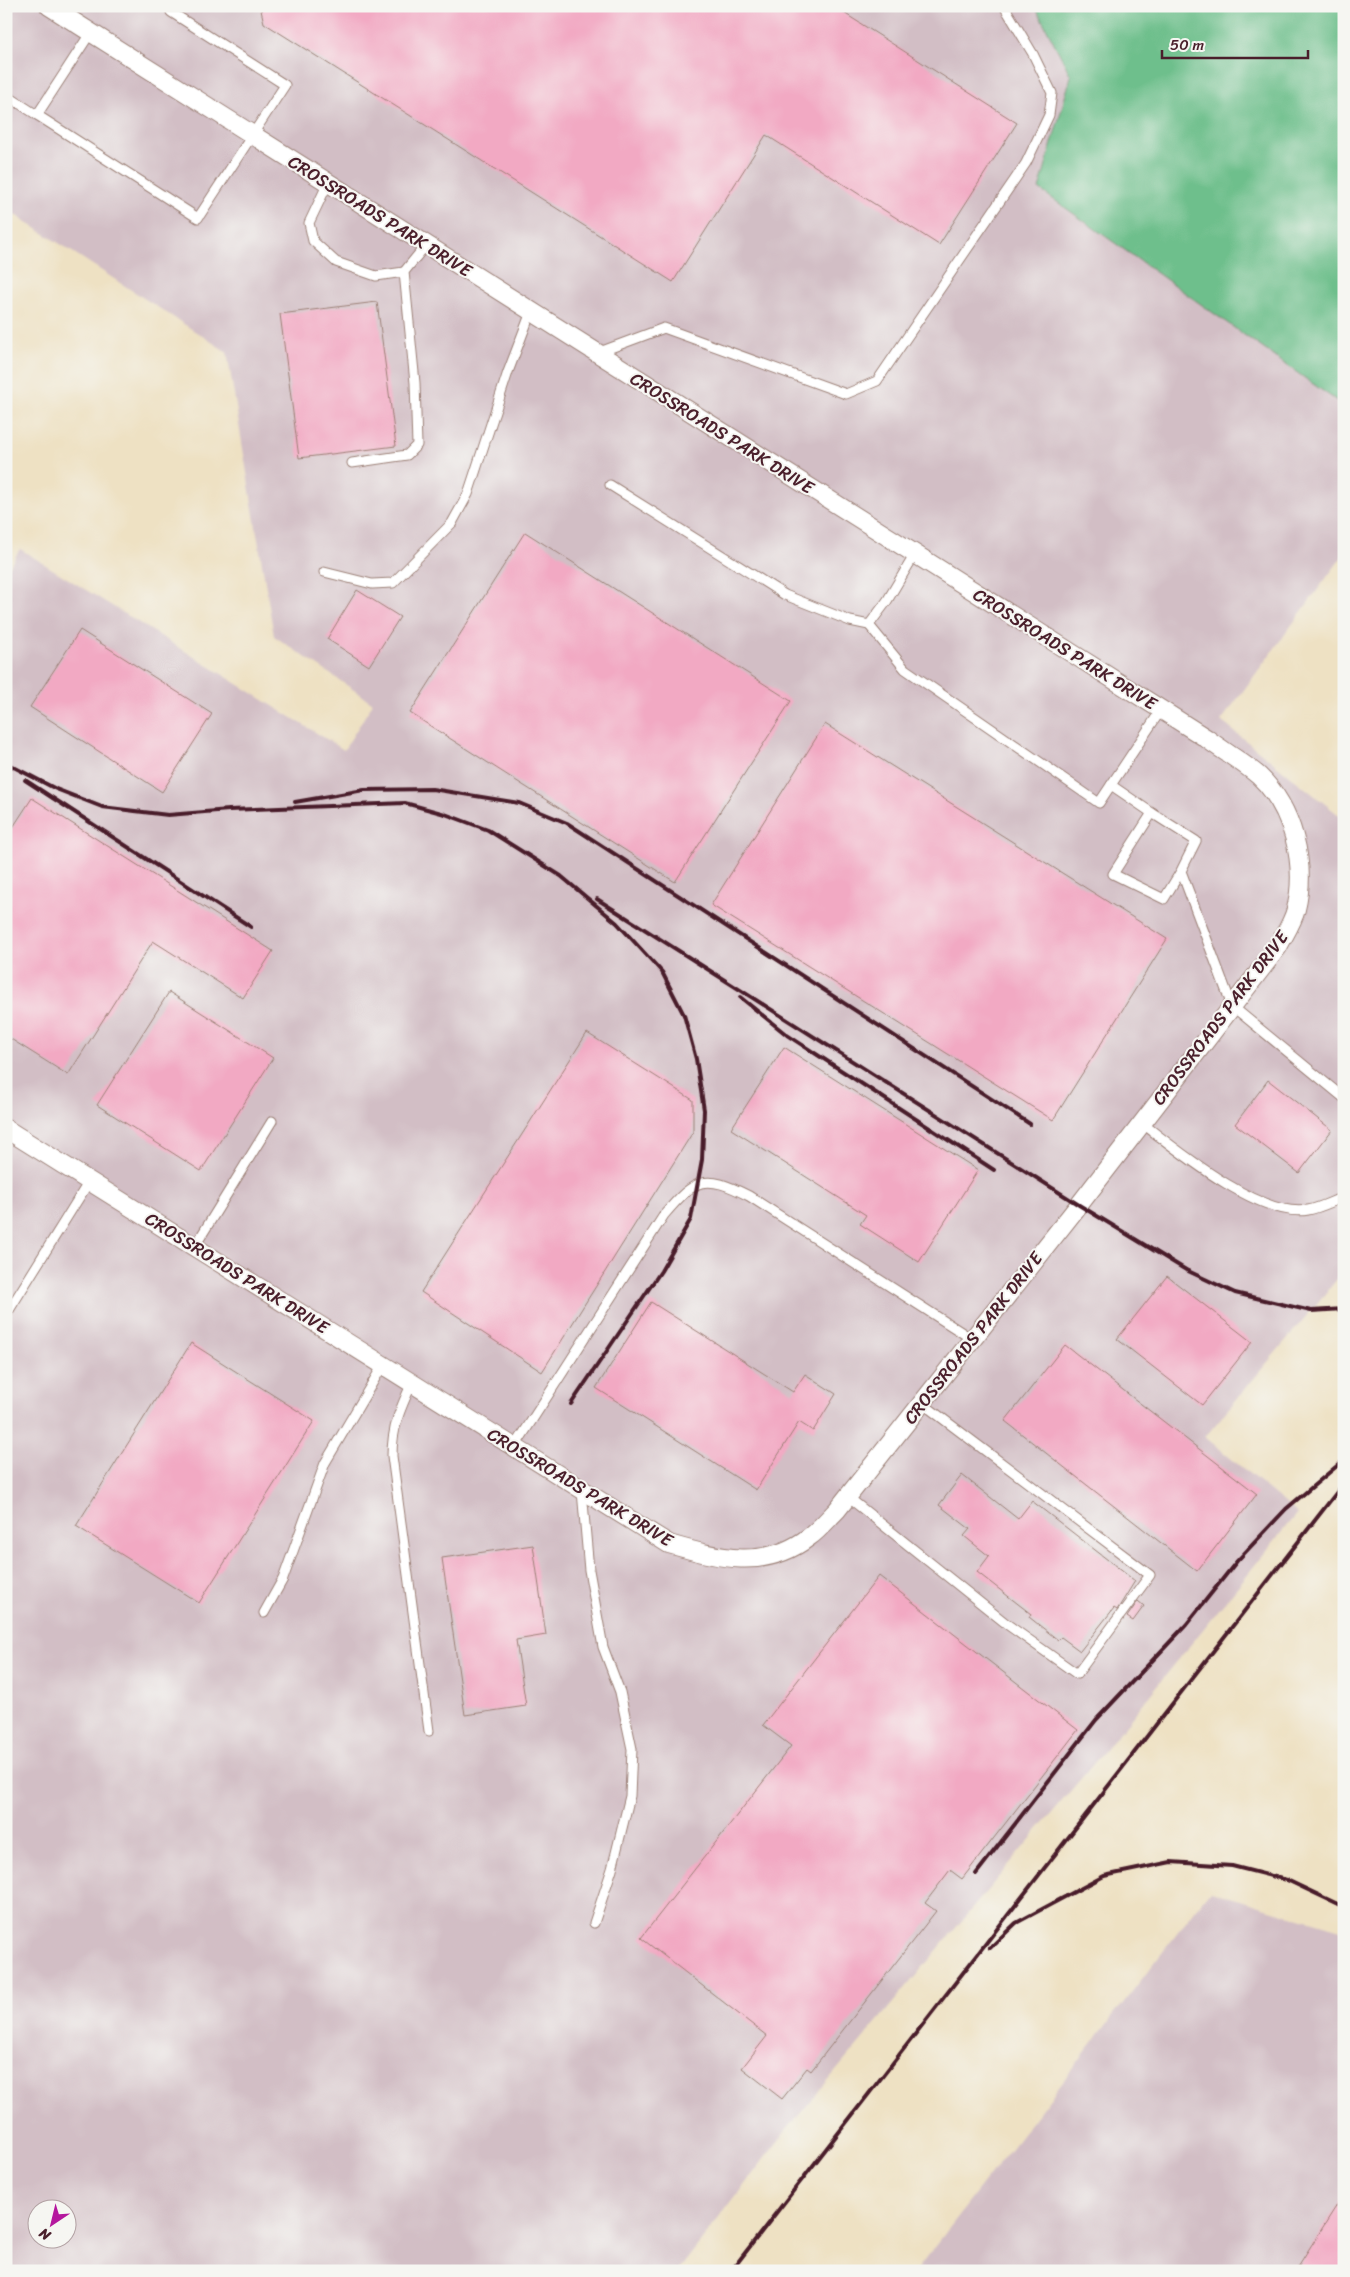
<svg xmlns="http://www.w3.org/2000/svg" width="1350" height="2277" font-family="Sriracha,sans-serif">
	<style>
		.industrial { fill: #d2bec5; fill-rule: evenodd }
		.forest { fill: #6ebf8c; stroke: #5c6f5c }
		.building { fill: #f2a9c3 }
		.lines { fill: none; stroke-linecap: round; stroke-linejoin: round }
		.service-casing { stroke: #9c8077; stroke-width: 11 }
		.minor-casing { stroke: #9c8077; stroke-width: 20 }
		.service { stroke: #fff; stroke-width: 9 }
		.minor { stroke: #fff; stroke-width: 18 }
		.rail { stroke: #4a1f2b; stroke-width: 4 }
		.labels { text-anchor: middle; stroke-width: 4; stroke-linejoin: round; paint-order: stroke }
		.street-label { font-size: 18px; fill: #4a1f2b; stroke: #f6f6f2 }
	</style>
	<rect width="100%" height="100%" fill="#f6f6f2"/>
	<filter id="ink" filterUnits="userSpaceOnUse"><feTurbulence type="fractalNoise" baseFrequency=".02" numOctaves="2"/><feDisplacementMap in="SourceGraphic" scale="10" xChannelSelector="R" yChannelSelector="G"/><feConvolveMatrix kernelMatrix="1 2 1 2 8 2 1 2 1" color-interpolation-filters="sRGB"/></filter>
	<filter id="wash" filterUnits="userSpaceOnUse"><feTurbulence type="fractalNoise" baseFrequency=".0096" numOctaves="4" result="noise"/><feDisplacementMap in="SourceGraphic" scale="20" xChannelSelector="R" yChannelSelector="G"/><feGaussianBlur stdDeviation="1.12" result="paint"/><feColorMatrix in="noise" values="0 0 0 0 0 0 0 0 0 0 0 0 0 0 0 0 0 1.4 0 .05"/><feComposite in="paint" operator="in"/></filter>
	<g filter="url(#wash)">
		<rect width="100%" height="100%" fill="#eee1c3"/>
		<g class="industrial">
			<path d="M6 6H1035L1071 76 1039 189 1344 406V554L1221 721 1344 819V1271L1205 1437 1297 1513 1120 1732 789 2127 678 2271H6V572L20 549 344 750 373 703 274 636 227 352 6 209ZM38 2210H68V2240H38Z"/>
			<polygon points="1210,1891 1344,1931 1344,2271 916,2271"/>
		</g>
		<polygon class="forest" points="1035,6 1344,6 1344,406 1039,189 1071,76"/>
		<g id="blocks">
			<g class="building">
				<polygon points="260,6 833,6 1017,123 939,245 766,135 673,282 264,23"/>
				<polygon points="377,302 396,446 299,458 280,314"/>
				<polygon points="525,532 791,701 675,882 410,713"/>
				<polygon points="357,590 400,617 369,666 327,639"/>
				<polygon points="80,630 212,714 162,792 30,707"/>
				<polygon points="825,724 1167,939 1053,1120 711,905"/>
				<polygon points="32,798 273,951 243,998 153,941 68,1075 6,1036 6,838"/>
				<polygon points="169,992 273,1058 201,1171 97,1105"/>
				<polygon points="587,1033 693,1100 693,1132 542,1372 421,1292"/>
				<polygon points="784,1047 978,1170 919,1262 860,1224 866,1215 731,1129"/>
				<polygon points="1268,1080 1332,1130 1299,1173 1235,1124"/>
				<polygon points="1167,1276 1252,1342 1202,1405 1117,1339"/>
				<polygon points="651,1302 793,1392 805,1374 836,1394 813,1431 799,1422 756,1490 596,1388"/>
				<polygon points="191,1343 314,1421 199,1603 76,1526"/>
				<polygon points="1065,1345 1257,1494 1197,1571 1005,1421"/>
				<polygon points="962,1475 1018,1519 1032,1501 1135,1581 1117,1610 1114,1608 1080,1651 1061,1637 1058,1640 1029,1617 1031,1614 977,1572 989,1556 964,1536 970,1529 939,1505"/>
				<polygon points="533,1545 546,1635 516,1640 526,1706 465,1715 442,1558"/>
				<polygon points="879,1576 1078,1730 962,1879 950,1870 925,1903 936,1911 811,2071 807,2068 782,2099 742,2068 767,2036 641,1938 791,1746 763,1725"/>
				<polygon points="1138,1601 1144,1606 1133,1621 1127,1617"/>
				<polygon points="1344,2194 1344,2271 1295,2271"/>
			</g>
		</g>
	</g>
	<g filter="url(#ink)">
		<use href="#blocks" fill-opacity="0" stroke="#9c8077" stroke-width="1"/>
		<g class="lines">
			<g class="service-casing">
				<g id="service">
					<polyline points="6,95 37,115 91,32"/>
					<polyline points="37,115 198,218 285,85 171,12"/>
					<polyline points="328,183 309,223 313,241 336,262 376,276 404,272"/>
					<polyline points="597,353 664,328 846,394 877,381 1026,163 1049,115 1052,93 1033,54 1004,6"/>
					<polyline points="352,463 407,455 417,445 415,383 404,272 426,245"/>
					<polyline points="610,485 785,595 850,621 869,625 887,601 915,554"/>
					<polyline points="324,572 372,584 393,583 452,523 468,494 508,372 531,312"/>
					<polyline points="869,625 905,669 1099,803 1161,710"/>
					<polyline points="1111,785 1152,813"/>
					<polyline points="1181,871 1164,899 1113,874 1152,813 1196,841 1181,871 1232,1006 1344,1098"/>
					<path d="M1142 1123C1178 1151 1261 1219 1308 1210 1320 1208 1333 1201 1344 1197"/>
					<polyline points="195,1246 272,1121"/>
					<polyline points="6,1315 90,1180"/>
					<path d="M412 1383C400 1409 392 1427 392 1456L429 1731"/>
					<path d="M514 1448 664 1215C696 1178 704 1173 749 1196L972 1339"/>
					<polyline points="582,1491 589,1570 603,1647 620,1692 632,1749 630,1796 612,1869 594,1923"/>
					<polyline points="848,1497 1008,1625 1077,1674 1150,1575 922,1403"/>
					<polyline points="264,1613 283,1579 325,1463 383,1365"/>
				</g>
			</g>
			<g class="minor-casing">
				<path id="minor" d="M6 1129 669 1544C718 1558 765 1571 809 1537 819 1530 828 1519 837 1510L1079 1205 1278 947C1284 935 1293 922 1296 909 1307 864 1293 808 1259 776 1243 762 1223 751 1206 738L49 6"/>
			</g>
			<use href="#service" class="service"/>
			<use href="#minor" class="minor"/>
			<g class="rail">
				<polyline points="6,763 56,789 102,807 168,815 229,810 405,803 445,814 488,830 561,876 617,923 662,972 684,1015 696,1059 704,1110 702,1160 691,1219 661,1271 571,1404"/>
				<polyline points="25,780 251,927"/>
				<polyline points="295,802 364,790 432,789 519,803 567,823 1030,1124"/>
				<polyline points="597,899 1079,1205 1186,1270 1235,1293 1311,1311 1344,1309"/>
				<polyline points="740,997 787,1035 994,1170"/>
				<polyline points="976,1874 1096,1720 1186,1625 1237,1561 1286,1509 1344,1460"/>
				<polyline points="990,1948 1016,1923 1104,1876 1171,1862 1232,1866 1287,1880 1344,1907"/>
				<polyline points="731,2271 1344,1483"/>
			</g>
		</g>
	</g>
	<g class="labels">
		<g class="street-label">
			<text transform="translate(380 216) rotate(32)" y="6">CROSSROADS PARK DRIVE</text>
			<text transform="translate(722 433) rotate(32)" y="6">CROSSROADS PARK DRIVE</text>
			<text transform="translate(1065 649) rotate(32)" y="6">CROSSROADS PARK DRIVE</text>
			<text transform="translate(1220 1018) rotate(-53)" y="6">CROSSROADS PARK DRIVE</text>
			<text transform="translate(237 1273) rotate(32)" y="6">CROSSROADS PARK DRIVE</text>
			<text transform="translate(973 1338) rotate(-52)" y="6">CROSSROADS PARK DRIVE</text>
			<text transform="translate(580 1487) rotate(31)" y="6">CROSSROADS PARK DRIVE</text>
		</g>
	</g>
	<rect width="1350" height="2277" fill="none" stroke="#f6f6f2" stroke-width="25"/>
	<g transform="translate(52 2224) rotate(215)"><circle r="24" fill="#f6f6f2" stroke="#b1a0a2"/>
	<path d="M0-4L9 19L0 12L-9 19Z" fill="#b5179e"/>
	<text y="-8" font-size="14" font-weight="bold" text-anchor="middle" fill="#4a1f2b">N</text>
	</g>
	<path d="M1162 50v8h146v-8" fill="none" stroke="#4a1f2b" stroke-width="2.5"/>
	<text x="1170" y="50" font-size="15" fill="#4a1f2b" stroke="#f6f6f2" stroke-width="4" paint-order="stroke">50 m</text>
</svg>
